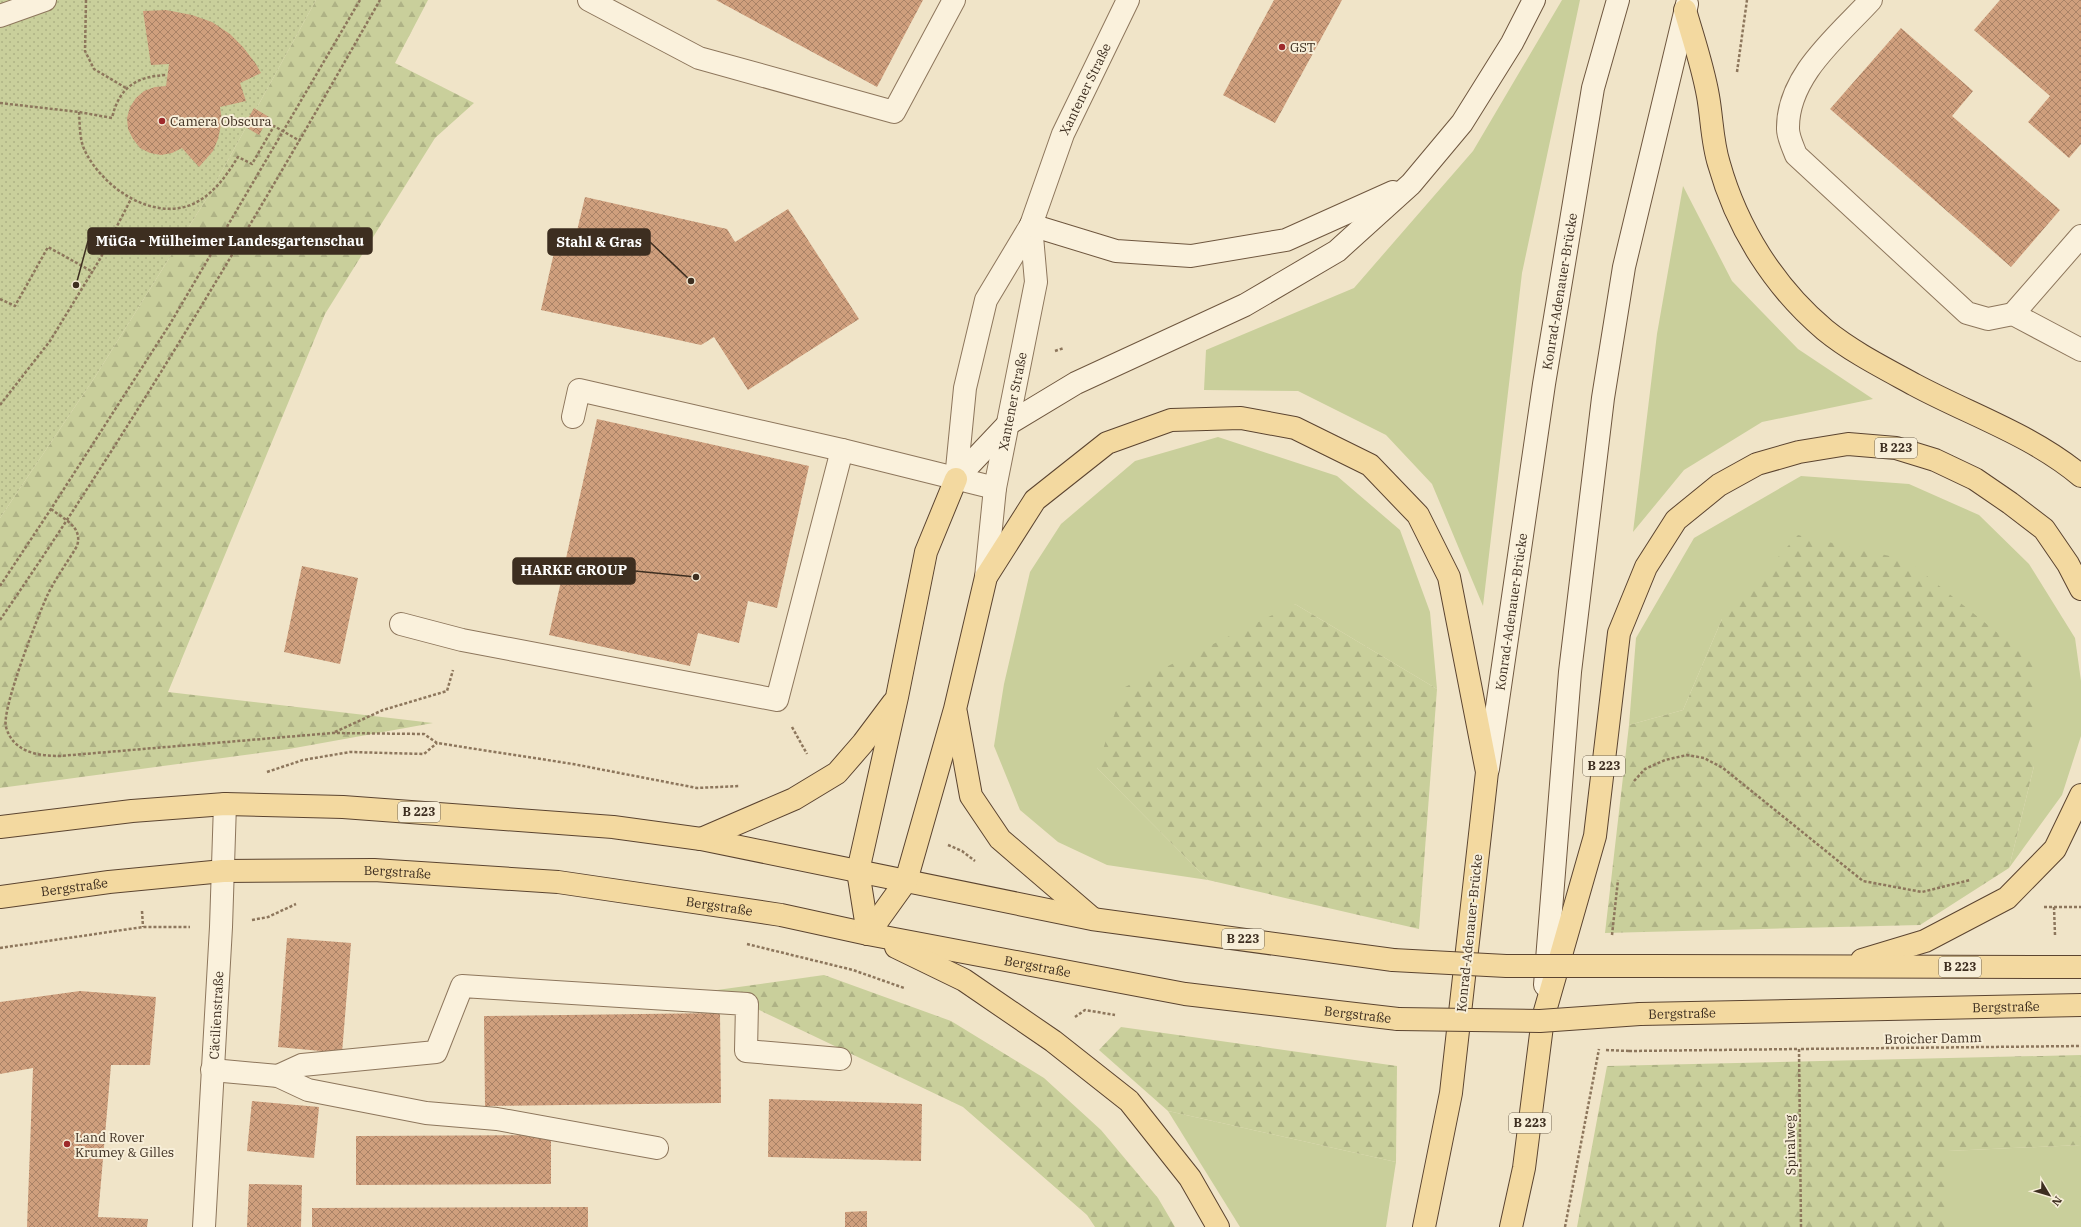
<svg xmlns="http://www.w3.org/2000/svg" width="2081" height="1227" font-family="'IBM Plex Serif',serif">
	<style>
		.green { fill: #c9cf9b }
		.forest { fill: url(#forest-firs) }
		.park { fill: url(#park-dots) }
		.building { fill: url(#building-cross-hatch) }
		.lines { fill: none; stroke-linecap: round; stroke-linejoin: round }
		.service-casing { stroke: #8d765c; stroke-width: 24 }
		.minor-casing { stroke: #8d765c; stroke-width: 24 }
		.secondary-casing { stroke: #6f573f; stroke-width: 24 }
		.primary-casing { stroke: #5b4430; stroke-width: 24 }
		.path { stroke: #8d765c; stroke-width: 2.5; stroke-dasharray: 3 2; stroke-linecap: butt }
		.service { stroke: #faf1dc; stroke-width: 22 }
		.minor { stroke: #faf1dc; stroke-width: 22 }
		.secondary { stroke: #faf1dc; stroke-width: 22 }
		.primary { stroke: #f3d9a0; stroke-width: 22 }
		.primary-bridge-casing { stroke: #5b4430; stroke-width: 24; stroke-linecap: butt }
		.path-bridge { stroke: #8d765c; stroke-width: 2.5; stroke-dasharray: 3 2; stroke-linecap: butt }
		.primary-bridge { stroke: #f3d9a0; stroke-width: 22 }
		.poi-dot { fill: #9e2a2b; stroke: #f7eed8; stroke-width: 1.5 }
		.labels { text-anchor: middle; stroke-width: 4; stroke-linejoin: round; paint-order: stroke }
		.shield { fill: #f7eed8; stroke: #756857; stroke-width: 1 }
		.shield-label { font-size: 12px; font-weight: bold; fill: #3d2e20 }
		.poi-label { font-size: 13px; fill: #3d2e20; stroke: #f7eed8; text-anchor: start }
		.street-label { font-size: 13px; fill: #3d2e20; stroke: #f7eed8 }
		.leader { fill: none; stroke: #3d2e20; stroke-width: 1.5 }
		.callout-dot { fill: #3d2e20; stroke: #f7eed8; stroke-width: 1.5 }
		.callout { fill: #3d2e20; stroke: #3d2e20; stroke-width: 1.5 }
		.callout-label { font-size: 14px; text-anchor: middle; font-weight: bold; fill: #fff }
	</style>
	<defs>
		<pattern id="forest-firs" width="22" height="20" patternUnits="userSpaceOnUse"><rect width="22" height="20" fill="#c9cf9b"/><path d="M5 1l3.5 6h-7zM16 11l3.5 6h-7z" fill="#aeb285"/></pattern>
		<pattern id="park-dots" width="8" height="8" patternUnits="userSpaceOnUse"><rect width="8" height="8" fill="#c9cf9b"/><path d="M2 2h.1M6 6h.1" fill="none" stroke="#aeb285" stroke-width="1.8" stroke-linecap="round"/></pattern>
		<pattern id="building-cross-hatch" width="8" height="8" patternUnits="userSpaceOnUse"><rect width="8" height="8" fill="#cf9f7d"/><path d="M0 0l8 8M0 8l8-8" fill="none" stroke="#a98266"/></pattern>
	</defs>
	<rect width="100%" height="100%" fill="#f0e4c8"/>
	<g class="green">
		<polygon points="1562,0 1580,0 1522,273 1483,606 1432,484 1386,435 1298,391 1204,390 1206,350 1354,288 1473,151"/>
		<polygon points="1683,186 1732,281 1798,349 1873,399 1762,422 1684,470 1633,532 1657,334"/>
		<polygon points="1218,437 1337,476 1400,530 1430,612 1437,689 1295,604 1097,768 1208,880 1107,865 1058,842 1020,810 994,746 1004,684 1030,572 1061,524 1135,461"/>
		<polygon points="1801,476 1909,484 1979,515 2029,564 2075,638 2081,681 2081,736 2062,795 2009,868 2034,766 1722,619 1683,710 1629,725 1636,638 1694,538"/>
		<polygon points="1168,1111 1396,1162 1386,1227 1240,1227"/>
		<polygon points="2081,1145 2081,1227 1947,1227 1947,1151"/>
	</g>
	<g class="forest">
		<polygon points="316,0 428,0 395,63 474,103 435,138 325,314 168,692 433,723 289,749 0,788 0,518 95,377 210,193"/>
		<polygon points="1798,535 1907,560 2034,662 2034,766 2009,868 1920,925 1605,933 1629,725 1683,710 1722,619"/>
		<polygon points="1295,604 1437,689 1419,929 1208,880 1097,768 1123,688"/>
		<polygon points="824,975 951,1021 1044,1078 1101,1130 1158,1198 1175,1227 1095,1227 1087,1215 963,1107 717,990"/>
		<polygon points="1121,1027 1397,1066 1396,1162 1168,1111 1099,1050"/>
		<polygon points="2081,1055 2081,1145 1948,1151 1947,1227 1577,1227 1607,1066"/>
	</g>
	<polygon class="park" points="0,0 316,0 210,193 95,377 0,518"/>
	<g class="building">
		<polygon points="716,0 923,0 877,87"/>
		<polygon points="1274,0 1342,0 1275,123 1223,95"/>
		<polygon points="2000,0 2081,0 2081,144 2069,158 2028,122 2050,96 1974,30"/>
		<polygon points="166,10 192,15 212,22 230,34 243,47 256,64 261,73 240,83 246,101 220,107 222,120 218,139 213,151 199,167 182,148 172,153 161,155 150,153 140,148 133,139 128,129 127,118 130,107 136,98 144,91 155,87 166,86 169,64 151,65 143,11"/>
		<polygon points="1901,28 1973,91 1952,116 2060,210 2011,267 1830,109"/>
		<polygon points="254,108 269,117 259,135 244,126"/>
		<polygon points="585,197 727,229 735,242 788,209 859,319 748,390 714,337 701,345 541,310 555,248 572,252"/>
		<polygon points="597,419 809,466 777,608 748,601 739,643 698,633 690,666 549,635"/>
		<polygon points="302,566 358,578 340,664 284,652"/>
		<polygon points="287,938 351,943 342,1053 278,1047"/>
		<polygon points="80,991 156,997 150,1065 111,1065 98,1217 148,1219 147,1227 27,1227 33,1068 0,1074 0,1002"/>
		<polygon points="720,1013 721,1103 485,1106 484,1016"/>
		<polygon points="769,1099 922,1104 921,1161 768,1157"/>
		<polygon points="252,1101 319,1107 314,1158 247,1151"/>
		<polygon points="551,1135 551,1184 356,1185 356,1136"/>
		<polygon points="249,1184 302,1185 301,1227 247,1227"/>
		<polygon points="588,1207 588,1227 312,1227 312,1208"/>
		<polygon points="867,1211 867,1227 845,1227 845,1212"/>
	</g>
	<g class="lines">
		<g class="service-casing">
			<g id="service">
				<polyline points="589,0 699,58 894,112 954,0"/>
				<path d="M1871 0C1838 36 1787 76 1788 129 1788 137 1793 147 1796 155L1967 313 1988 319 2013 314 2081 350"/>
				<polyline points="0,16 45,0"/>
				<polyline points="2013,314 2081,236"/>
				<polyline points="573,417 579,390 842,450"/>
				<polyline points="401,624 462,640 777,700 842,450 995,488"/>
				<polyline points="212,1070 278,1076 308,1090 426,1113 497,1119 657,1148"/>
				<polyline points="278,1076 302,1065 436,1052 462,986 747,1004 746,1051 840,1059"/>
			</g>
		</g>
		<g class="minor-casing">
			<g id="minor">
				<path id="s1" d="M956 479 965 388 986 300 1031 225 1063 134 1128 0"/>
				<path id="s2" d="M986 577 995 488 1036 282 1031 225"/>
				<path id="s3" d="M204 1227 221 927 225 804"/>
			</g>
		</g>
		<g class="secondary-casing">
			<g id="secondary">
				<polyline points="1031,225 1116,251 1191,256 1286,240 1393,192"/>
				<polyline points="956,479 1008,424 1076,383 1245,305 1337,251 1411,184 1462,123 1512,43 1534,0"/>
				<path id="s4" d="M1488 769 1544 384 1593 88 1618 0"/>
				<polyline points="1545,985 1570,672 1603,398 1624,267 1687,4"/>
			</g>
		</g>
		<g class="primary-casing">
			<g id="primary">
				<path d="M1685 10C1693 38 1703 67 1708 96 1712 118 1712 142 1719 164 1737 228 1774 287 1825 330 1852 352 1884 368 1915 385 1971 415 2032 435 2081 476"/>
				<polyline points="956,713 971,796 1000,839 1092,918"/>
				<polyline points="0,827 132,811 225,804 343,807 613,827 701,839 1092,919 1393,960"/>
				<polyline points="701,839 794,799 837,773 863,743 893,703"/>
				<path id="s5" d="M0 897 109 882 223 871 374 870 558 882 781 915 868 934 1185 994 1398 1019"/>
				<polyline points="868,934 906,881 955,709 986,577 1035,500 1107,443 1171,420 1241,418 1295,428 1370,465 1418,515 1449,577 1487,772 1451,1093 1424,1227"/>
				<polyline points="868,934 858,871 897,697 926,552 956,479"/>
				<polyline points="896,947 964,980 1053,1041 1129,1101 1190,1178 1218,1227"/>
				<polyline points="1862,960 1925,941 2007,898 2055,849 2081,795"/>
				<polyline points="1650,966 2081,967"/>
				<path id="s6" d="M1640 1014 2081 1005"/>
				<polyline points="1511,1227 1524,1168 1543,1018 1595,836 1619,633 1646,567 1676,520 1719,485 1757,464 1799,452 1848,444 1896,448 1935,460 1975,479 2010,503 2044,529 2068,564 2081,589"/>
			</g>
		</g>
		<g class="path">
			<polyline points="86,0 85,51 94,69 126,88"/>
			<polyline points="1737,72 1747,0"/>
			<path d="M0 103 79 112 112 118C119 87 137 76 167 75"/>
			<path d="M79 112C80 124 79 139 85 151 102 186 151 222 193 204 214 194 226 176 238 157L252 164 274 126 300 141"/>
			<polyline points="0,299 15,306 48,247 93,272"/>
			<polyline points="1055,351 1064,348"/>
			<polyline points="0,405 50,341 100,259 131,199"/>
			<path d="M51 509C65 520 83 527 77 546 67 563 55 579 47 596 38 616 1 710 6 727 13 752 37 756 60 756L333 733 424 734 437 743 573 764 697 788 739 786"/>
			<polyline points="0,586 51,509 170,324 360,0"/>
			<path d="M0 620C137 420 260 211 380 0"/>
			<polyline points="792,727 807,754"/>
			<polyline points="335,732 383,710 447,691 453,670"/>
			<polyline points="267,772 303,760 350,752 424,754 437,743"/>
			<polyline points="1634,781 1645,769 1665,760 1687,755 1704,758 1723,768 1863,881 1922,892 1970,880"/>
			<polyline points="948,845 962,851 975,861"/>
			<polyline points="2044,907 2081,907"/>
			<polyline points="2054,907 2055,935"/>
			<polyline points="142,911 143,927"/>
			<polyline points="252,920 268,917 296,904"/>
			<polyline points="1612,935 1618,880"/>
			<polyline points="747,944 853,970 904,988"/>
			<polyline points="0,948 143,927 190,927"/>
			<polyline points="1075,1017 1085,1010 1115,1015"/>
			<polyline points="1629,1051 1799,1049"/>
			<polyline points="1565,1227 1599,1049"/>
			<polyline points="1801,1227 1799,1049 2081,1046"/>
		</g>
		<use href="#service" class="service"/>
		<use href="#minor" class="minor"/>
		<use href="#secondary" class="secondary"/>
		<use href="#primary" class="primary"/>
		<g class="primary-bridge-casing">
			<g id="primary-bridge">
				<polyline points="1393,960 1506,966 1650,966"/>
				<polyline points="1398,1019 1540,1021 1640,1014"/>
			</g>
		</g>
		<polyline class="path-bridge" points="1606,1050 1629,1051"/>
		<use href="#primary-bridge" class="primary-bridge"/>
	</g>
	<g class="poi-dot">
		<circle cx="1282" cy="47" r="4"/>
		<circle cx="162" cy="121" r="4"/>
		<circle cx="67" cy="1144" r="4"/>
	</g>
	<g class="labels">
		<g class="shield">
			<rect x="1875" y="438" width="42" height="20" rx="3"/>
			<rect x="1583" y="756" width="42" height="20" rx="3"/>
			<rect x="398" y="802" width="42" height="20" rx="3"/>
			<rect x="1222" y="929" width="42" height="20" rx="3"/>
			<rect x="1939" y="957" width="42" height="20" rx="3"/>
			<rect x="1509" y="1113" width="42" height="20" rx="3"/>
		</g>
		<g class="shield-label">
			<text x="1896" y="452">B 223</text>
			<text x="1604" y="770">B 223</text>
			<text x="419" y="816">B 223</text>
			<text x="1243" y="943">B 223</text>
			<text x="1960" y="971">B 223</text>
			<text x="1530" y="1127">B 223</text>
		</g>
		<g class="poi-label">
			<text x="1290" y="52">GST</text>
			<text x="170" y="126">Camera Obscura</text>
			<text x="75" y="1142">Land Rover<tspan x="75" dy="15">Krumey &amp; Gilles</tspan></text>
		</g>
		<g class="street-label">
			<text dy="5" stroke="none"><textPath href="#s1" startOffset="416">Xantener Straße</textPath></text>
			<text dy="5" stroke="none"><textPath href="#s4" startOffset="483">Konrad-Adenauer-Brücke</textPath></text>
			<text dy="5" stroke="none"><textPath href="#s2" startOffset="178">Xantener Straße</textPath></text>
			<text dy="5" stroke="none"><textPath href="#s4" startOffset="159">Konrad-Adenauer-Brücke</textPath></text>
			<text dy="5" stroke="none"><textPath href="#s5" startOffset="399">Bergstraße</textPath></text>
			<text dy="5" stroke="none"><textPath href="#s5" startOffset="75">Bergstraße</textPath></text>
			<text dy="5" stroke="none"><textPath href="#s5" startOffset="723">Bergstraße</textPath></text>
			<text transform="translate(1469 933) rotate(-84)" y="5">Konrad-Adenauer-Brücke</text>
			<text dy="5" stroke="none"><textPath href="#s5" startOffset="1047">Bergstraße</textPath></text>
			<text dy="5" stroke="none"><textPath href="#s6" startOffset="366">Bergstraße</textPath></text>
			<text dy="5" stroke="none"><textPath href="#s6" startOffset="42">Bergstraße</textPath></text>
			<text dy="5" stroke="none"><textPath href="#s5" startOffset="1371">Bergstraße</textPath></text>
			<text dy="5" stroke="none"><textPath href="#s3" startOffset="212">Cäcilienstraße</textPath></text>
			<text transform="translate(1933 1038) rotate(-1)" y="5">Broicher Damm</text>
			<text transform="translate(1790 1145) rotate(-91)" y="5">Spiralweg</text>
		</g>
	</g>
	<path class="leader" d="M76 285L88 241M691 281L650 242M696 577L635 571"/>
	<g class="callout-dot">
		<circle cx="76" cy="285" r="4"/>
		<circle cx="691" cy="281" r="4"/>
		<circle cx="696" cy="577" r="4"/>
	</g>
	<g class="callout">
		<rect x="88" y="228" width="284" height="26" rx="4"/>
		<rect x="548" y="229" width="102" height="26" rx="4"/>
		<rect x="513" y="558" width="122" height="26" rx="4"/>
	</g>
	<g class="callout-label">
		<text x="230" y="246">MüGa - Mülheimer Landesgartenschau</text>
		<text x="599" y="247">Stahl &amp; Gras</text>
		<text x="574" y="575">HARKE GROUP</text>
	</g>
	<g transform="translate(2049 1195) rotate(128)" stroke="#f7eed8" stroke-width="3" paint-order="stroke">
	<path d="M0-3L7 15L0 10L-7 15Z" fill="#3d2e20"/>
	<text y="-6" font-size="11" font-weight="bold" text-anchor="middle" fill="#3d2e20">N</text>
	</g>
</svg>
